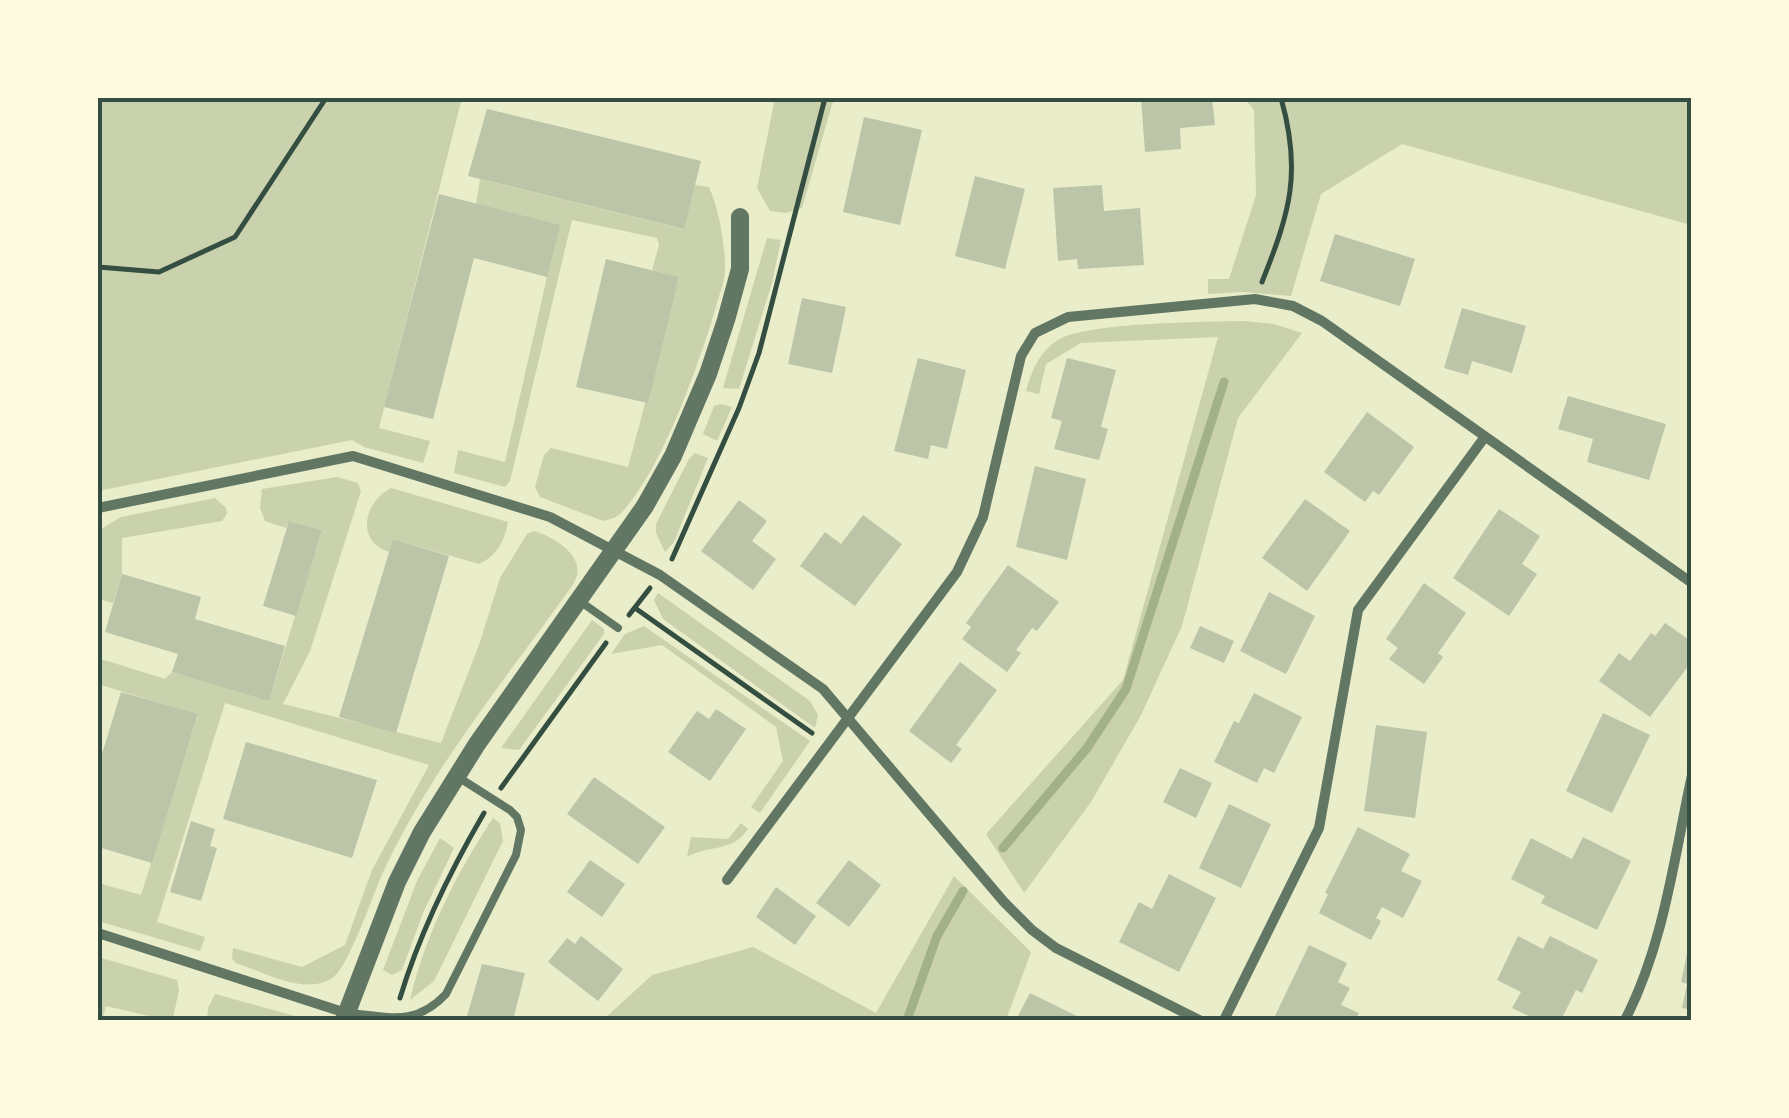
<svg xmlns="http://www.w3.org/2000/svg" width="1789" height="1118" font-family="Helvetica,sans-serif">
	<style>
		.green { fill: #cad2ad }
		.lines { fill: none; stroke-linecap: round; stroke-linejoin: round }
		.stream { stroke: #a3b18a; stroke-width: 9 }
		.building { fill: #bcc5a7 }
		.path { stroke: #344e41; stroke-width: 5 }
		.service { stroke: #617663; stroke-width: 8 }
		.minor { stroke: #617663; stroke-width: 10 }
		.tertiary { stroke: #617663; stroke-width: 18 }
		.neatline { fill: none; stroke: #344e41; stroke-width: 4 }
	</style>
	<rect width="100%" height="100%" fill="#e9edc9"/>
	<g class="green">
		<polygon points="98,98 462,98 379,428 430,441 423,463 364,447 352,440 98,491"/>
		<polygon points="775,98 834,98 802,208 786,213 770,211 757,188"/>
		<polygon points="1244,98 1691,98 1691,225 1402,144 1321,194 1291,296 1243,292 1208,294 1208,279 1229,279 1256,195 1254,110"/>
		<path d="M480 179 683 229 695 185 709 187C719 209 725 244 725 269 725 281 719 295 716 307 699 364 663 467 623 511 617 518 611 519 603 521L540 497 535 487 544 455 551 448 628 467 679 278 652 270 659 245 657 238 572 220 510 481 505 487 454 473 458 450 505 462 547 277 476 204Z"/>
		<polygon points="767,238 781,240 772,283 739,389 723,388"/>
		<path d="M1244 321 1274 324 1302 333 1238 418 1182 626 1140 717 1091 802 1024 893 986 834 1123 680 1218 337 1081 343 1046 364 1039 394 1026 391C1032 371 1039 352 1058 340 1087 322 1206 322 1244 321Z"/>
		<polygon points="721,404 732,407 717,441 703,434 714,406"/>
		<polygon points="695,453 708,458 674,542 665,552 656,533 656,524 689,459"/>
		<path d="M337 477 358 483 361 491 310 651 283 704 441 743 479 645 500 578 527 534 534 531C552 536 585 555 576 578 573 586 566 594 562 600 499 687 430 772 384 870 373 893 349 969 331 979 304 995 263 972 236 963L232 959 233 948 302 967 345 945 372 870 429 765 225 703 157 922 205 937 200 951 98 921V883L141 895 198 715 98 684V658L165 679 172 672 269 700 322 530 290 521 286 528 265 521 260 508 262 489Z"/>
		<path d="M391 488 508 522C505 540 497 556 479 564L393 539 389 552C355 541 364 502 391 488Z"/>
		<polygon points="215,498 226,508 227,514 222,521 122,538 122,574 113,603 98,599 98,531 121,517"/>
		<polygon points="658,593 810,701 818,715 815,728 663,619 654,600"/>
		<polygon points="592,620 604,629 604,634 519,750 501,748"/>
		<polygon points="644,626 810,741 760,813 751,807 783,761 776,727 662,645 611,654 625,634"/>
		<path d="M493 818 500 823 503 841 434 981 410 1000C425 935 456 874 493 818Z"/>
		<path d="M741 823 748 829C732 853 710 844 687 857L691 837 728 839Z"/>
		<polygon points="440,838 454,848 423,913 402,970 392,975 383,970 417,881"/>
		<polygon points="954,876 1031,952 1006,1020 603,1020 652,975 753,947 876,1013"/>
		<polygon points="98,957 177,980 179,990 173,1018 167,1020 106,1006 102,1020 98,1020"/>
		<polygon points="215,994 295,1016 305,1020 207,1020 208,1008"/>
	</g>
	<g class="lines">
		<g class="stream">
			<polyline points="1003,848 1087,748 1126,689 1224,382"/>
			<polyline points="907,1020 937,936 963,891"/>
		</g>
	</g>
	<g class="building">
		<polygon points="1141,98 1212,98 1215,125 1180,128 1181,149 1145,152"/>
		<polygon points="487,109 701,161 684,229 468,176"/>
		<polygon points="864,117 922,130 900,225 843,212"/>
		<polygon points="975,176 1025,189 1005,269 955,256"/>
		<polygon points="1102,185 1104,211 1140,208 1144,265 1078,269 1077,259 1058,261 1053,188"/>
		<polygon points="439,194 560,225 547,277 474,258 433,419 384,407"/>
		<polygon points="1335,234 1415,259 1400,306 1320,281"/>
		<polygon points="606,259 679,277 648,403 576,387"/>
		<polygon points="802,298 846,307 832,373 788,364"/>
		<polygon points="1462,308 1526,326 1512,373 1472,361 1468,375 1444,368"/>
		<polygon points="918,358 966,370 947,449 931,445 928,459 894,451"/>
		<polygon points="1067,358 1116,370 1101,427 1108,429 1099,460 1054,449 1062,421 1051,418"/>
		<polygon points="1568,396 1666,424 1649,480 1587,462 1593,439 1558,429"/>
		<polygon points="1367,412 1414,447 1379,495 1373,491 1365,502 1324,472"/>
		<polygon points="1035,466 1086,479 1067,560 1016,547"/>
		<polygon points="1305,499 1350,531 1307,591 1262,558"/>
		<polygon points="739,500 767,521 752,541 776,559 753,590 701,551"/>
		<polygon points="1499,509 1540,536 1522,564 1537,574 1509,616 1453,578"/>
		<polygon points="863,515 902,544 855,606 800,566 825,532 841,544"/>
		<polygon points="289,521 322,530 296,616 263,606"/>
		<polygon points="393,539 449,556 396,733 339,717"/>
		<polygon points="1008,565 1059,602 1037,631 1032,628 1016,650 1021,653 1007,672 962,639 971,627 966,623"/>
		<polygon points="122,574 201,597 195,619 285,646 269,701 172,672 178,654 105,632"/>
		<polygon points="1424,583 1466,613 1438,653 1443,657 1424,684 1389,659 1398,648 1386,639"/>
		<polygon points="1269,592 1315,616 1286,674 1240,651"/>
		<polygon points="1665,623 1692,642 1692,661 1650,717 1599,681 1619,653 1630,661 1651,633 1655,636"/>
		<polygon points="1200,626 1234,641 1224,663 1190,648"/>
		<polygon points="960,662 997,690 956,745 962,749 951,763 909,731"/>
		<polygon points="121,692 198,714 152,863 98,847 98,767"/>
		<polygon points="1254,693 1302,717 1274,773 1264,768 1257,783 1214,762 1234,721 1239,723"/>
		<polygon points="716,709 746,729 710,781 668,752 697,711 709,719"/>
		<polygon points="1603,713 1650,735 1612,813 1566,791"/>
		<polygon points="1376,725 1427,732 1415,818 1364,811"/>
		<polygon points="246,742 377,780 352,858 223,819"/>
		<polygon points="1180,768 1212,783 1196,818 1163,802"/>
		<polygon points="594,777 665,827 638,864 567,814"/>
		<polygon points="1229,804 1271,824 1241,888 1199,868"/>
		<polygon points="191,821 215,829 210,846 217,848 201,901 170,892"/>
		<polygon points="1358,827 1410,854 1401,871 1422,881 1403,918 1382,907 1376,918 1381,921 1371,940 1319,913 1328,894 1325,893"/>
		<polygon points="1583,837 1631,861 1597,930 1541,903 1545,896 1511,879 1531,838 1572,859"/>
		<polygon points="590,860 625,884 602,917 567,892"/>
		<polygon points="849,860 881,885 849,927 816,903"/>
		<polygon points="1169,874 1216,898 1179,972 1119,942 1139,902 1152,909"/>
		<polygon points="776,887 816,916 795,945 756,917"/>
		<polygon points="581,936 623,969 598,1001 548,962 567,938 575,944"/>
		<polygon points="1518,936 1543,949 1550,936 1598,960 1582,993 1576,990 1561,1020 1537,1020 1512,1008 1521,992 1497,980"/>
		<polygon points="1309,945 1347,963 1338,982 1350,988 1341,1005 1359,1013 1355,1020 1284,1020 1275,1016"/>
		<polygon points="1688,949 1692,950 1692,1010 1682,1008 1687,984 1681,982"/>
		<polygon points="482,964 525,973 513,1020 466,1020"/>
		<polygon points="1030,993 1085,1020 1016,1020"/>
	</g>
	<g class="lines">
		<g class="path">
			<polyline points="98,267 159,272 235,237 326,98"/>
			<path d="M1262 282C1290 212 1302 172 1281 98"/>
			<polyline points="672,559 739,408 759,353 825,98"/>
			<polyline points="635,608 812,733"/>
			<polyline points="629,615 650,588"/>
			<polyline points="501,788 606,643"/>
			<path d="M400 998C420 932 449 873 484 813"/>
		</g>
		<g class="service">
			<polyline points="581,602 618,628"/>
			<path d="M350 1013C390 1017 416 1026 446 994L516 855 521 830 517 817 510 810 458 777"/>
		</g>
		<g class="minor">
			<polyline points="98,508 353,456 550,517 660,575 823,689 1004,902 1032,930 1056,948 1199,1020"/>
			<polyline points="727,880 957,572 983,517 1021,356 1035,333 1068,317 1255,299 1293,306 1322,321 1692,583"/>
			<polyline points="98,933 346,1013"/>
			<polyline points="1224,1020 1319,828 1358,610 1484,438"/>
			<path d="M1625 1020C1664 944 1674 858 1692 775"/>
		</g>
		<polyline class="tertiary" points="344,1020 397,882 422,832 477,744 645,506 673,456 708,374 726,320 740,269 740,217"/>
	</g>
	<rect width="1789" height="1118" fill="none" stroke="#fefae0" stroke-width="200"/>
	<rect x="100" y="100" width="1589" height="918" class="neatline"/>
</svg>
